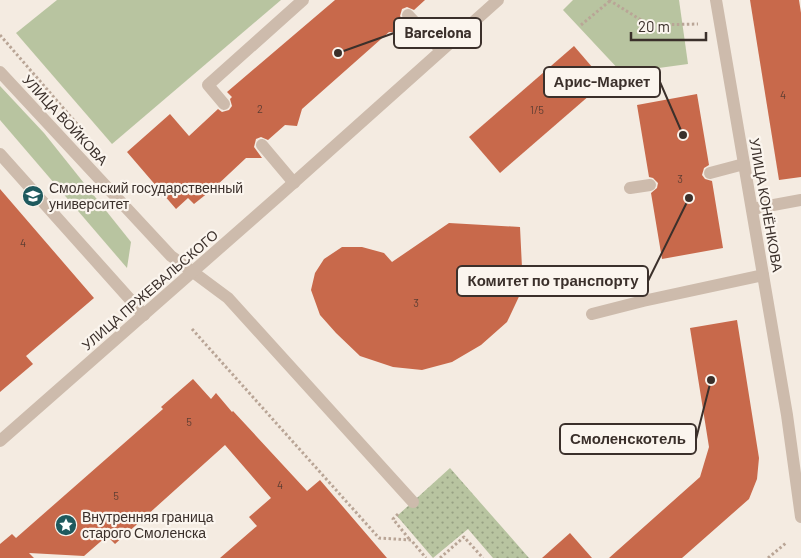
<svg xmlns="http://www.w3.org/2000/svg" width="801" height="558" font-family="Barlow,sans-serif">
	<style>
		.green { fill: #b8c4a0 }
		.garden { fill: url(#garden-dots) }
		.building { fill: #c8694b }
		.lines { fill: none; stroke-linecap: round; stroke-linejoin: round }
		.path { stroke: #b9a596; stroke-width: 3; stroke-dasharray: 2.5 2.5; stroke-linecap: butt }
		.lane { stroke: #cdbbac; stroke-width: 12 }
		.street { stroke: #cdbbac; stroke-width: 12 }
		.labels { text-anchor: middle; stroke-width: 4.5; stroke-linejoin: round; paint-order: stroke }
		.number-label { font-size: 11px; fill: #5e3e33 }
		.street-label { font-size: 14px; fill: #3b302b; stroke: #fbf5ee }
		.poi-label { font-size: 14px; fill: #3b302b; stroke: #fbf5ee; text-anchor: start }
		.leader { fill: none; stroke: #3b302b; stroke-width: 2 }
		.callout-dot { fill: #3b302b; stroke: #fbf5ee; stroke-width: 2 }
		.callout { fill: #fbf5ee; stroke: #3b302b; stroke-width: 2 }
		.callout-label { font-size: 15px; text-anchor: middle; font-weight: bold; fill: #3b302b }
	</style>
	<defs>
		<pattern id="garden-dots" width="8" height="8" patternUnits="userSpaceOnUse" patternTransform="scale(1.25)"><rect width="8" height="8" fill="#b8c4a0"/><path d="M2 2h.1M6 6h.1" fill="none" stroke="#97a083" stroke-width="1.8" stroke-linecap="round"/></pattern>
	</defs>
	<rect width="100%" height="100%" fill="#f4ebe1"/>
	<g class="green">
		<polygon points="57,0 281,0 112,144 16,33"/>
		<polygon points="573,0 679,0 688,64 622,73 563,10"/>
		<polygon points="0,86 44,133 131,242 127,268 0,120"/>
	</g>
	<polygon class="garden" points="450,468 529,558 493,558 468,529 433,558 397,516"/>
	<g class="building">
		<polygon points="335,0 425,0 414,10 407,7 402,9 400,16 404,22 404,33 389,32 302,109 297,126 285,125 268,140 261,137 256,139 254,147 262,158 246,158 214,188 194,204 188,198 176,209 127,152 170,114 189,136 218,109 222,112 229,110 232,106 230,99 232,97 227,92"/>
		<polygon points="750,0 799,0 801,13 801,177 779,180"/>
		<polygon points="574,46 605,82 500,173 469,137"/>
		<polygon points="697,94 709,165 704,168 702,175 705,179 712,181 723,248 662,259 651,193 657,188 658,183 653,178 649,177 637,105"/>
		<polygon points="0,189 94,298 26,356 33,364 0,392"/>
		<polygon points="449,223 520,227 523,288 507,322 481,345 452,362 422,370 393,367 360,356 336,333 320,315 311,290 315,273 324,259 342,247 362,247 384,253 392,262"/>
		<polygon points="626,271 630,291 600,296 596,276"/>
		<polygon points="737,320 759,458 757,479 749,499 682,558 609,558 700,477 709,447 690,328"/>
		<polygon points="193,379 211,399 216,393 232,412 233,411 307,491 320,480 387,558 220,558 257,526 249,517 271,498 225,445 115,544 107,536 84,556 29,553 34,558 0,558 0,544 12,534 16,538 163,409 161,407"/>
		<polygon points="570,533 592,558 542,558"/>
	</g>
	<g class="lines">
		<g class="path">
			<polyline points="609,0 649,25 698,24"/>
			<polyline points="581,25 611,0"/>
			<polyline points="0,35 84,132"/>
			<polyline points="192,329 379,538 411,540 426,558"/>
			<polyline points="398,514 393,519 410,540"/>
			<polyline points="440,558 464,537 483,558"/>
			<polyline points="768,558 786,543"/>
		</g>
		<g class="lane">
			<polyline points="408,15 441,50"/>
			<polyline points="224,104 208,85 303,0"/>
			<polyline points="262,145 294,183"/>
			<polyline points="0,154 144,315"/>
			<polyline points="710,173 744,164"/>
			<polyline points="630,188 650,185"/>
			<polyline points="752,209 801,200"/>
			<polyline points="193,272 228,298 413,502"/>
			<polyline points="592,314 643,301 763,275"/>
		</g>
		<g class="street">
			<polyline points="716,0 787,415 801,517"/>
			<polyline points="0,72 171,256 193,272"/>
			<polyline points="0,441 281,194 498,0"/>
		</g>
	</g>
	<defs>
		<g id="university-disc" transform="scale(1.125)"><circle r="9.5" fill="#1f5a5e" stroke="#fbf5ee"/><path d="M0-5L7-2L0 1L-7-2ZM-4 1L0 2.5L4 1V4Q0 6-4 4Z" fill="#fff"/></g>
		<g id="sight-disc" transform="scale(1.125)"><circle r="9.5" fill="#1f5a5e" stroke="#fbf5ee"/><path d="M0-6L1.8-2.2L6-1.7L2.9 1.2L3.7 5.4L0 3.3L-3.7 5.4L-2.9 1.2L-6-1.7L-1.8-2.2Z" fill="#fff"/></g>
	</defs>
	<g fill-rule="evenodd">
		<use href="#university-disc" x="33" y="196"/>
		<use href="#sight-disc" x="66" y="525"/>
	</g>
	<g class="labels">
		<g class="number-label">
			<text x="783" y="99">4</text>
			<text x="260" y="113">2</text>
			<text x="537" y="114">1/5</text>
			<text x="680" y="183">3</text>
			<text x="23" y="247">4</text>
			<text x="416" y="307">3</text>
			<text x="189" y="426">5</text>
			<text x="280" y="489">4</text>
			<text x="116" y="500">5</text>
		</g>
		<g class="street-label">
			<text transform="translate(65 120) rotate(47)" y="5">УЛИЦА ВОЙКОВА</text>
			<text transform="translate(766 205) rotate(80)" y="5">УЛИЦА КОНЁНКОВА</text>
			<text transform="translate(150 290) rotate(-41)" y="5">УЛИЦА ПРЖЕВАЛЬСКОГО</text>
		</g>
		<g class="poi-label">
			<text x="49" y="193">Смоленский государственный<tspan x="49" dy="16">университет</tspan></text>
			<text x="82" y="522">Внутренняя граница<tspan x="82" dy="16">старого Смоленска</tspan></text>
		</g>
	</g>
	<path class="leader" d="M338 53L394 33M683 135L660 82M689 198L648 281M711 380L696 439"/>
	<g class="callout-dot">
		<circle cx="338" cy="53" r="5"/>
		<circle cx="683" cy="135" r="5"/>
		<circle cx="689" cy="198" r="5"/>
		<circle cx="711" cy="380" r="5"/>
	</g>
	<g class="callout">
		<rect x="394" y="18" width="87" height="30" rx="5"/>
		<rect x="544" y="67" width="116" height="30" rx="5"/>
		<rect x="457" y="266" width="191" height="30" rx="5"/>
		<rect x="560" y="424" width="136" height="30" rx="5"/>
	</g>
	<g class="callout-label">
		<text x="438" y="38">Barcelona</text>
		<text x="602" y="87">Арис-Маркет</text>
		<text x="553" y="286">Комитет по транспорту</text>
		<text x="628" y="444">Смоленскотель</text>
	</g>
	<path d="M631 32v8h75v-8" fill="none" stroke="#3b302b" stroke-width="2.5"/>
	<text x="638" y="32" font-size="15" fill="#3b302b" stroke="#fbf5ee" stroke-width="4" paint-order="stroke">20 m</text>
</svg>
